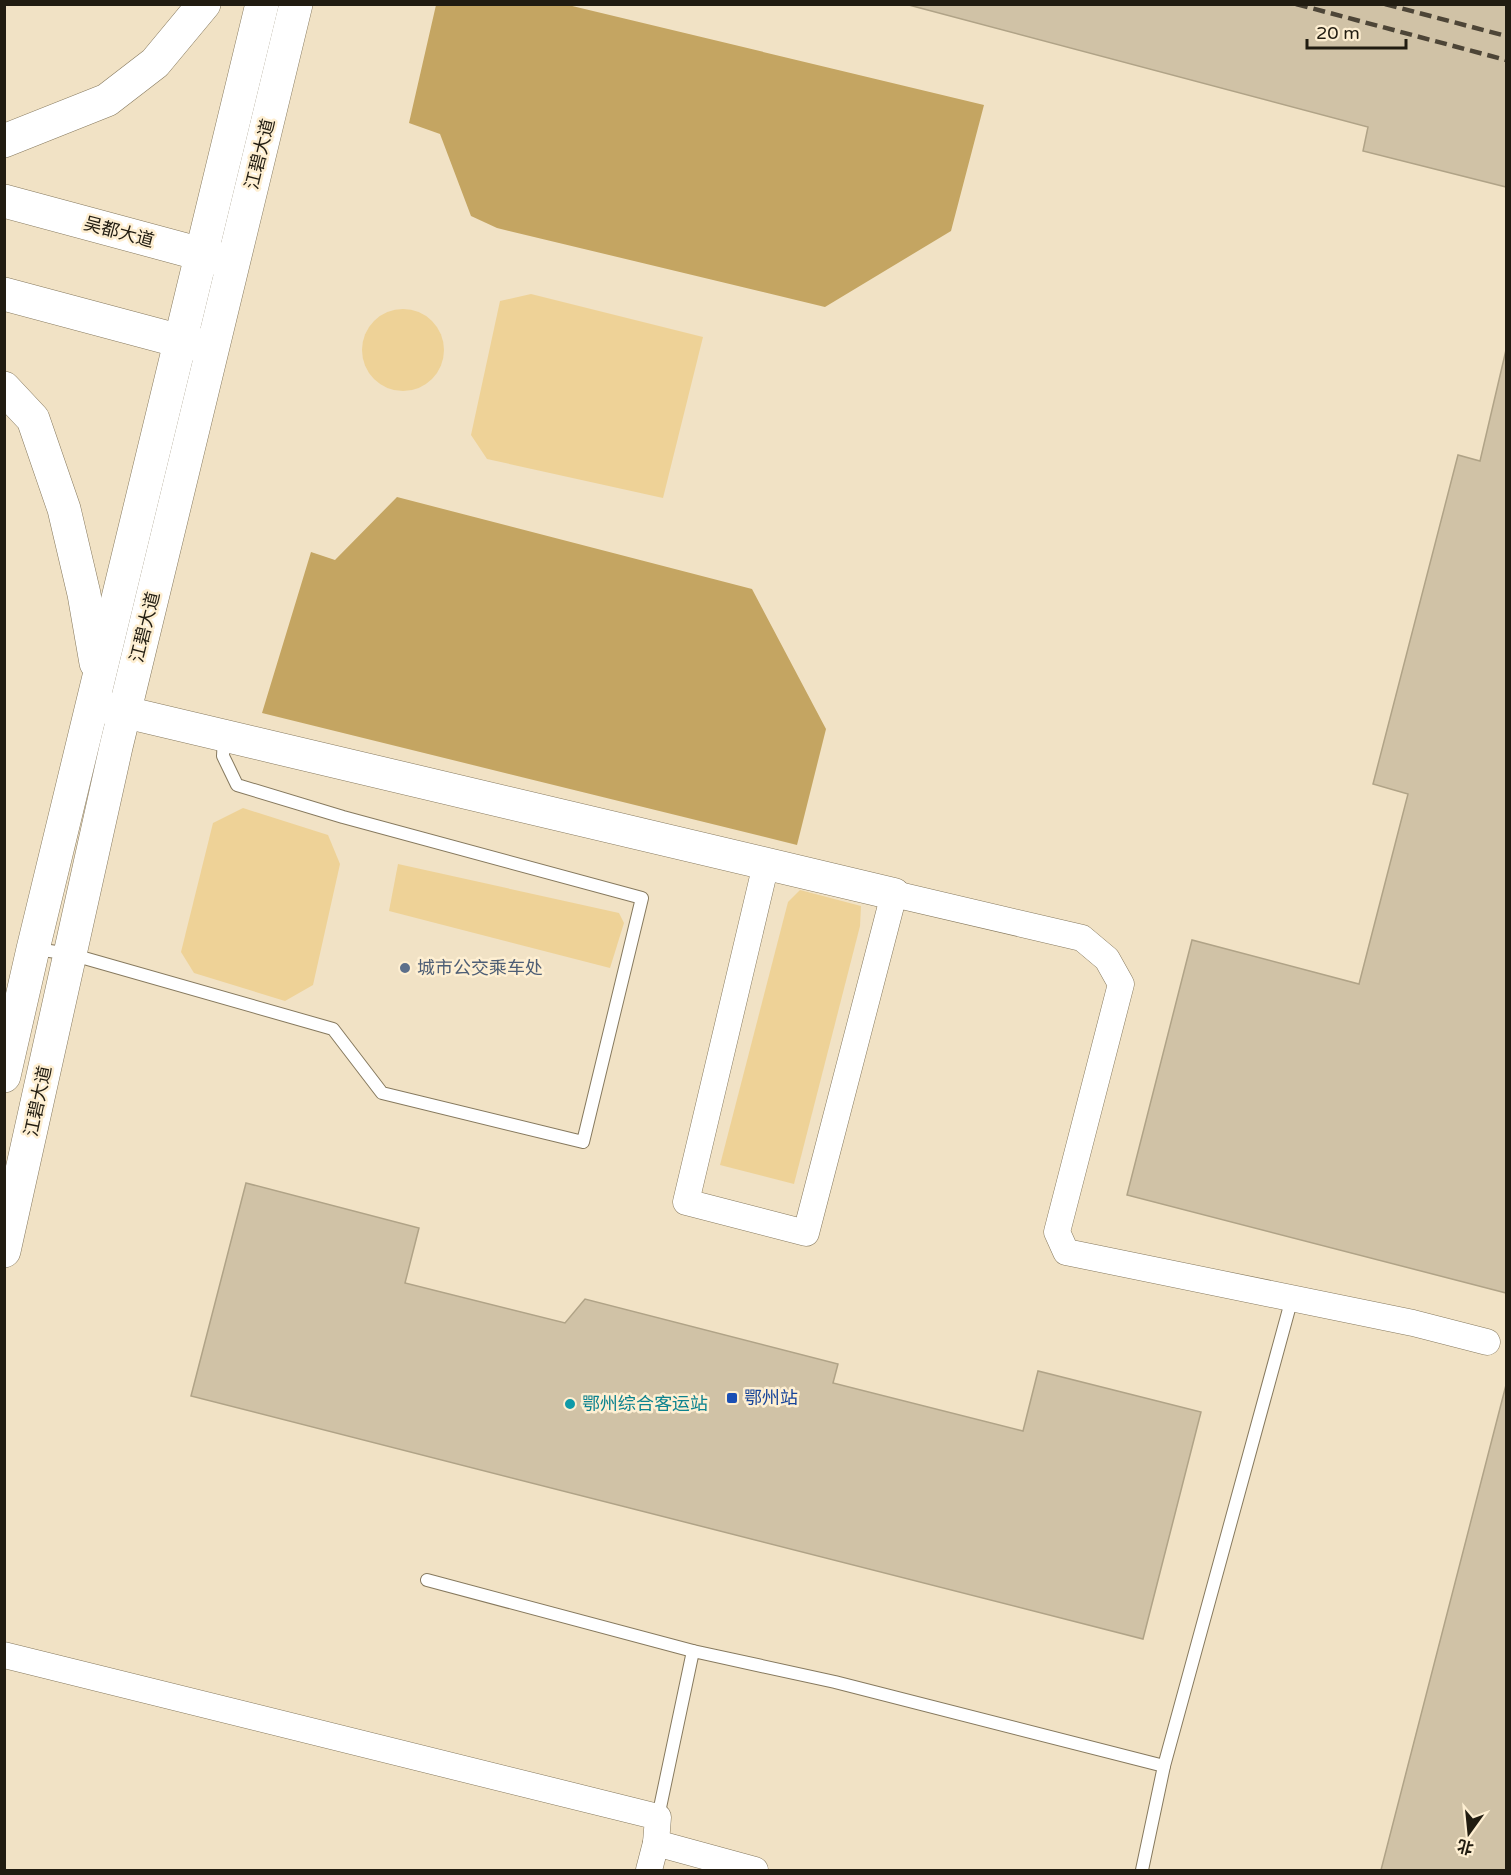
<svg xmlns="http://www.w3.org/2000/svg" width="1511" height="1875" font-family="'Varela Round','Noto Sans SC',sans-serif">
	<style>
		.green { fill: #eed297 }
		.forest { fill: #c4a562 }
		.building { fill: #d0c2a6; stroke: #b0a387; stroke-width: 1.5 }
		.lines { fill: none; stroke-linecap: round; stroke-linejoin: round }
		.service-casing { stroke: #86795e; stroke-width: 14 }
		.minor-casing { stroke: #86795e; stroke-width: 27 }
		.tertiary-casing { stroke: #86795e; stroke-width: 33 }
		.primary-casing { stroke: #86795e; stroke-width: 34 }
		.service { stroke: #fff; stroke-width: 12 }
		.minor { stroke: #fff; stroke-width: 26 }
		.tertiary { stroke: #fff; stroke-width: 32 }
		.primary { stroke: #fff; stroke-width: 33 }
		.rail { stroke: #4d4537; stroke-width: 4.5; stroke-dasharray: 12 6; stroke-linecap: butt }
		.service-dot { fill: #5c6f8a; stroke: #feefd2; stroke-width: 2 }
		.transit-dot { fill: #1a4fb4; stroke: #feefd2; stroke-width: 2 }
		.culture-dot { fill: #0f9aa8; stroke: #feefd2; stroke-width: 2 }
		.labels { text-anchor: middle; stroke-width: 5; stroke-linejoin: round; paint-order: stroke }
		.street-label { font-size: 18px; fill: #211c11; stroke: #feefd2 }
		.service-label { font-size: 18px; fill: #4e5e75; stroke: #feefd2; text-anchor: start }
		.transit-label { font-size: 18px; fill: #164399; stroke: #feefd2; text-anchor: start }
		.culture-label { font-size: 18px; fill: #0d838f; stroke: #feefd2; text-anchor: start }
	</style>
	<rect width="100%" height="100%" fill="#f1e2c5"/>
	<g class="green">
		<polygon points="531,294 703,337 663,498 487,459 471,435 500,301"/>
		<circle cx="403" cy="350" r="41"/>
		<polygon points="243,808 328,835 340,864 313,985 285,1001 194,973 181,952 213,823"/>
		<polygon points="398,864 619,913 624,923 610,968 389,911"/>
		<polygon points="800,890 861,906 860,926 794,1184 720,1165 788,902"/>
	</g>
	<g class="forest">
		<polygon points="436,5 568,5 984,105 951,231 825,307 497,228 471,216 440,134 409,123"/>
		<polygon points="397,497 752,589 826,729 797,845 262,713 311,552 335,560"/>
	</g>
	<g class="building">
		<polygon points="905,4 1506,4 1506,187 1363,151 1368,127"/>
		<polygon points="1506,350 1506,1293 1127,1195 1192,940 1359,984 1408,794 1373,784 1458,455 1480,461"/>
		<polygon points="246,1183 419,1228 405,1283 565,1323 585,1299 838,1364 833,1383 1023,1431 1038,1371 1201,1412 1143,1639 191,1396"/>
		<polygon points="1506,1385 1506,1870 1381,1870"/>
	</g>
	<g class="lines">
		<g class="service-casing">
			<g id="service">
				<polyline points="36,949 70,954 333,1029 382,1093 583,1142 642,898 343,817 237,785 223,756 224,737"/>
				<polyline points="427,1580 693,1651"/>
				<polyline points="658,1817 693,1651 835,1682 1164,1766"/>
				<polyline points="1142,1870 1164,1766 1292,1298"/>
			</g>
		</g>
		<g class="minor-casing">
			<g id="minor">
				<polyline points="766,864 686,1202 806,1233 894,894 1082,938 1107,959 1121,984 1057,1232 1066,1252 1413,1323 1487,1342"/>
				<polyline points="4,1655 658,1817 656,1843"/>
				<polyline points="649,1870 656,1843 755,1870"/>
			</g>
		</g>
		<g class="tertiary-casing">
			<polyline id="tertiary" points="99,706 894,894"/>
		</g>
		<g class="primary-casing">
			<g id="primary">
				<polyline points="4,141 107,100 155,63 204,4"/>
				<polyline points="4,201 223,260"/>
				<polyline points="4,294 180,341 200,345"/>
				<polyline points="4,388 33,419 64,509 84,594 96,663"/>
				<polyline points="4,1076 33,949 262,4"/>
				<polyline points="4,1251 116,747 296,4"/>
			</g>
		</g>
		<use href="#service" class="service"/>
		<use href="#minor" class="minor"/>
		<use href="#tertiary" class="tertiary"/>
		<use href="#primary" class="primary"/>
		<g class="rail">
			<polyline points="1296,4 1506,60"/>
			<polyline points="1385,4 1506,36"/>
		</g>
	</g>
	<circle class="service-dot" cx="405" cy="968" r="6"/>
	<rect class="transit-dot" x="726" y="1392" width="12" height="12" rx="3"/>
	<circle class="culture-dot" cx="570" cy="1404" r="6"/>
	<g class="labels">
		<g class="street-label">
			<text transform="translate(260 154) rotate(-76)" y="6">江碧大道</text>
			<text transform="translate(119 232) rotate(15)" y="6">吴都大道</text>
			<text transform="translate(145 627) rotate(-76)" y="6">江碧大道</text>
			<text transform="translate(38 1101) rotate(-78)" y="6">江碧大道</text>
		</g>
		<g class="service-label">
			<text x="417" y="974">城市公交乘车处</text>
		</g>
		<g class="transit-label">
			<text x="744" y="1404">鄂州站</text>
		</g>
		<g class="culture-label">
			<text x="582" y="1410">鄂州综合客运站</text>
		</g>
	</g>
	<rect width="1511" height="1875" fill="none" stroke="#211c11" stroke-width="12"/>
	<g transform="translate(1469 1833) rotate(195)" stroke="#feefd2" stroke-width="4.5" paint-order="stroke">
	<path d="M0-4.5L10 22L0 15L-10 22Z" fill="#211c11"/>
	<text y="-9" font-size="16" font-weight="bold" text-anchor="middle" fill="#211c11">北</text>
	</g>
	<path d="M1307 39v9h99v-9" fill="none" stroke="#211c11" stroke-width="3"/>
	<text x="1316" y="39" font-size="18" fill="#211c11" stroke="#feefd2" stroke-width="4.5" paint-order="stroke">20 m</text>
</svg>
